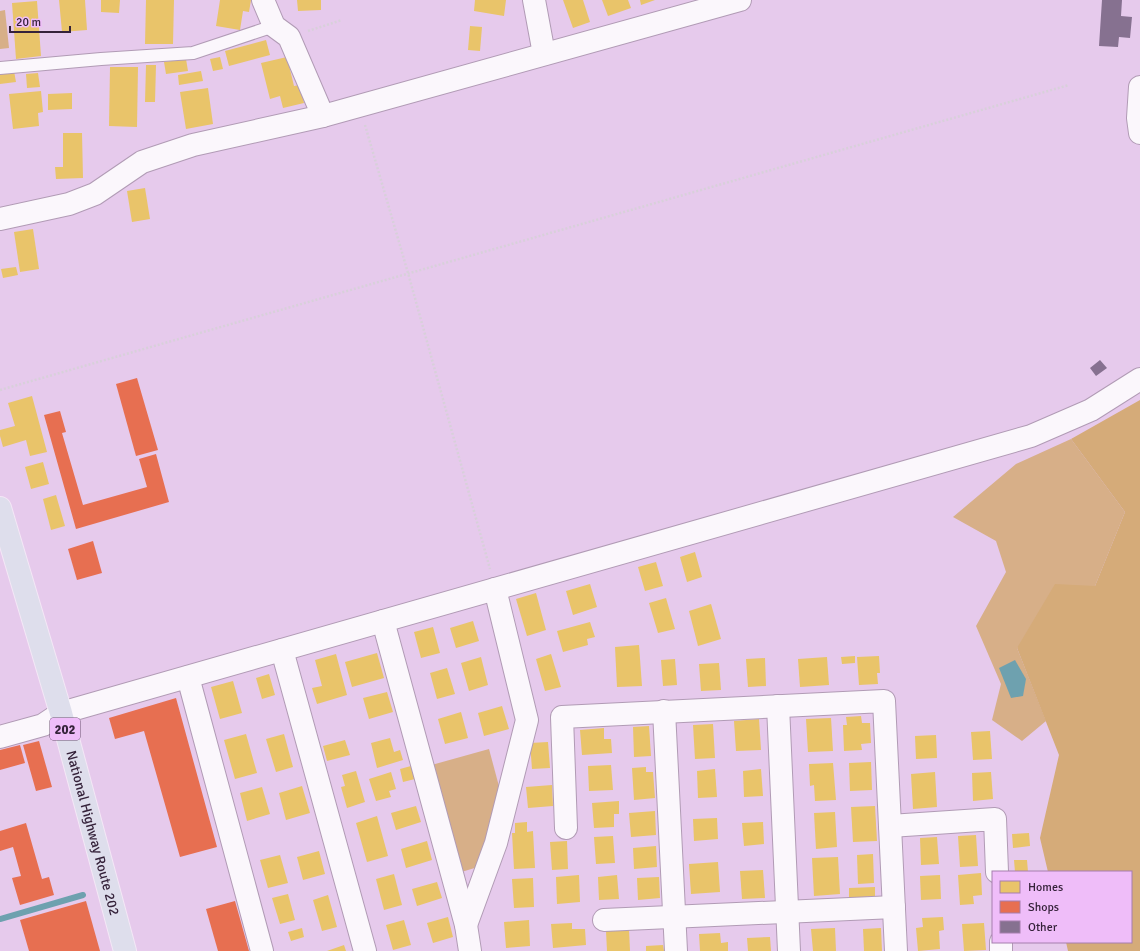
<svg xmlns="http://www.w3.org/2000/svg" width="1140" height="951" font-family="Signika,sans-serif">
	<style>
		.green { fill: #d7af88 }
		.forest { fill: #d5ab79 }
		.water { fill: #6ea1af }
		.homes { fill: #e9c46a }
		.shops { fill: #e76f51 }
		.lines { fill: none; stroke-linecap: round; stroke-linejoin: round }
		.stream { stroke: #6ea1af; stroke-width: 6 }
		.building { fill: #867190 }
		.lane-casing { stroke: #b19bb5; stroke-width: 14 }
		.street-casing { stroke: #b19bb5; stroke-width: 24 }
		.secondary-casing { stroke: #b19bb5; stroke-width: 24 }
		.highway-casing { stroke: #f4e7f6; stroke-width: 24 }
		.path { stroke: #d8d0da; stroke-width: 2.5; stroke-dasharray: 2 2; stroke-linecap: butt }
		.lane { stroke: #fbf7fc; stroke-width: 12 }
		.street { stroke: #fbf7fc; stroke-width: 22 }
		.secondary { stroke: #fbf7fc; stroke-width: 22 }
		.highway { stroke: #dedeec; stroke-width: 22 }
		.labels { text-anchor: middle; stroke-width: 4; stroke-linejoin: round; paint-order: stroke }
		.shield { fill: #efbdf9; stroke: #6d5073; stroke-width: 1 }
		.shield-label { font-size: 13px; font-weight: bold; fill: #35223a }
		.street-label { font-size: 14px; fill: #35223a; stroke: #efbdf9 }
	</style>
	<rect width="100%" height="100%" fill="#e6caec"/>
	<g class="green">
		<polygon points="5,10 9,48 0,49 0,11"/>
		<polygon points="1071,439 1125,512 1095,586 1017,648 1046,721 1022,741 992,720 1001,684 976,626 1006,572 996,541 953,517 1016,464"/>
		<polygon points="489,749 500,790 478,867 458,873 428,766"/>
	</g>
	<polygon class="forest" points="1140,400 1140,951 1068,951 1066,942 1131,942 1131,872 1048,872 1040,838 1059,755 1017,648 1055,584 1095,586 1125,512 1071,439"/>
	<polygon class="water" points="1015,660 1026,679 1023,696 1011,698 999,668"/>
	<g class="homes">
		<polygon points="59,0 85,0 87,30 62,32"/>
		<polygon points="101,0 120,0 119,13 101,12"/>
		<polygon points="146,0 174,0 173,44 145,44"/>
		<polygon points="220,0 251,0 249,12 243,11 240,30 216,26"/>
		<polygon points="297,0 321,0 321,10 298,11"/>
		<polygon points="475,0 506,0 504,16 474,11"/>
		<polygon points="563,0 583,0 590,22 573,28"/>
		<polygon points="602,0 628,0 631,8 608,16"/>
		<polygon points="640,0 655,0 641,5"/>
		<polygon points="37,1 41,56 16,59 12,3"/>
		<polygon points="470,26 482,27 480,51 468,50"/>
		<polygon points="266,40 270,55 229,66 225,51"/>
		<polygon points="220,57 223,69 213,71 210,59"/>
		<polygon points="287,57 294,86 300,85 304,103 283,108 280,96 270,99 261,63"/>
		<polygon points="186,59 188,71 166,74 164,62"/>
		<polygon points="146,65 156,65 155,102 145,102"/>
		<polygon points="110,67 138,67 137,127 109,126"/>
		<polygon points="14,71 16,82 0,84 0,72"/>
		<polygon points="201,71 203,81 179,85 178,75"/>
		<polygon points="38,73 40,87 27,88 26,74"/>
		<polygon points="208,88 213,124 186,129 180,92"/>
		<polygon points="41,91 43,112 38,113 39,126 13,129 9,94"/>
		<polygon points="72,93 72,109 48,110 48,94"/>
		<polygon points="63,133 82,133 83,178 56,179 55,167 63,167"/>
		<polygon points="145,188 150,219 132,222 127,191"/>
		<polygon points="33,229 39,269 20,272 14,232"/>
		<polygon points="16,267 18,275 3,278 1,269"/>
		<polygon points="32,396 47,452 30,456 26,440 3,447 0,436 0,430 15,426 8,403"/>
		<polygon points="43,462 49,484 31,489 25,467"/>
		<polygon points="56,495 65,526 51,530 43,499"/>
		<polygon points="695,552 702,577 687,582 680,557"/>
		<polygon points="656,562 663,586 645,591 638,567"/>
		<polygon points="590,584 597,607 573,615 566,591"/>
		<polygon points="536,593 546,630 527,636 516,599"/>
		<polygon points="666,598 675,629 658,633 649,603"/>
		<polygon points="711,604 721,639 698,646 689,611"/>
		<polygon points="473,621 479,641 456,648 450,628"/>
		<polygon points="590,622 595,637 587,639 588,645 563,652 557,631"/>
		<polygon points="433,627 440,653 421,658 414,632"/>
		<polygon points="639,645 642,686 617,687 615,647"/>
		<polygon points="377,653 384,678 352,687 345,662"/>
		<polygon points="336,654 347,695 317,704 312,688 322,686 315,660"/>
		<polygon points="551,654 561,687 545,691 536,659"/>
		<polygon points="855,656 855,663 842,664 841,657"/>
		<polygon points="879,656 880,673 877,673 878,684 859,685 857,657"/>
		<polygon points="481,657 488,685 469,691 461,663"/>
		<polygon points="827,657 829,685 800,687 798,659"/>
		<polygon points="765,658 766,686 748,687 746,659"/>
		<polygon points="675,659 677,685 663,686 661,660"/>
		<polygon points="719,663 721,690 701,691 699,664"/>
		<polygon points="447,668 455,694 437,699 430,673"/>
		<polygon points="269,674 275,695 262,699 256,678"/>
		<polygon points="233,681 242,713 220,719 211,687"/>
		<polygon points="387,692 393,712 369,719 363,698"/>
		<polygon points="502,706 509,729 484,736 478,713"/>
		<polygon points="461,712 468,738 445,744 438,719"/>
		<polygon points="861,716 862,723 870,723 871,743 861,744 862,750 844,751 843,725 847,725 846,717"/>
		<polygon points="831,718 833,751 808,752 806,719"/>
		<polygon points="759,719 761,750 736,751 734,721"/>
		<polygon points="713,724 715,758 695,759 693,725"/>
		<polygon points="649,726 651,756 634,757 633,727"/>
		<polygon points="604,728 604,739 611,739 612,753 582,755 580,730"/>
		<polygon points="990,731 992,759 973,760 971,732"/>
		<polygon points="246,734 257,773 235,779 224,740"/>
		<polygon points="284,734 293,767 276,772 266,739"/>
		<polygon points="936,735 937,758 916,759 915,736"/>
		<polygon points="390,738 394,752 400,750 403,760 377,768 371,743"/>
		<polygon points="345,740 350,755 327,761 323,746"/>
		<polygon points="548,742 550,768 532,769 530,743"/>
		<polygon points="871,762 872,790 850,791 849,763"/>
		<polygon points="833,763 836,800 815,801 814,785 810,786 809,764"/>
		<polygon points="611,765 613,790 589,791 588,766"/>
		<polygon points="411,766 415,779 403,782 400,769"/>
		<polygon points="646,767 646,772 653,772 655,798 634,800 632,768"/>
		<polygon points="715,769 717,797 698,798 697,771"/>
		<polygon points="761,769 763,796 744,797 743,771"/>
		<polygon points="356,771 365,802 347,808 341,787 345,786 342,775"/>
		<polygon points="391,772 396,789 389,791 391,797 376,801 369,779"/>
		<polygon points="935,772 937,807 913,809 911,774"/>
		<polygon points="991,772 993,799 973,801 972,773"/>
		<polygon points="552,785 553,806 528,808 526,787"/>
		<polygon points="302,786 310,813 286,820 279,793"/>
		<polygon points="262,787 270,814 247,821 240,793"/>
		<polygon points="619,801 619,814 614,814 614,827 594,828 592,803"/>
		<polygon points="416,806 421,822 396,830 391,813"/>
		<polygon points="875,806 877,841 853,842 851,807"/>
		<polygon points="655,811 656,835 631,837 629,813"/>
		<polygon points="835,812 837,847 816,849 814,813"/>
		<polygon points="377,816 388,856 367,862 356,823"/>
		<polygon points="717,818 718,839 694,841 693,819"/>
		<polygon points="527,822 527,832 533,831 535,868 514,869 512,833 515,833 515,823"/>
		<polygon points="763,822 764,844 744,846 742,823"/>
		<polygon points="1029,833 1030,846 1013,848 1012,834"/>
		<polygon points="976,835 978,866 960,867 958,836"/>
		<polygon points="613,836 615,863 596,864 594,837"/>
		<polygon points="937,837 939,864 921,865 920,838"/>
		<polygon points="427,841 432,860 406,868 401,849"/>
		<polygon points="567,841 568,869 552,870 550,842"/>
		<polygon points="656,846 657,867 634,869 633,848"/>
		<polygon points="319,851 325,874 303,880 297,857"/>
		<polygon points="873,854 874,883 858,884 857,855"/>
		<polygon points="280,855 288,883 268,888 260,860"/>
		<polygon points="838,857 840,894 814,896 812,858"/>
		<polygon points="1014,860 1027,860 1028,872 1015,872"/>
		<polygon points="718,862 720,892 691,894 689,864"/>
		<polygon points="763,870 765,898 742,899 740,871"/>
		<polygon points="981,873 982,895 973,896 974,904 960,905 958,875"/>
		<polygon points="394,874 402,905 384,910 376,879"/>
		<polygon points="579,875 580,902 557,904 556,877"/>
		<polygon points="617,875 619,899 599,900 598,877"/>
		<polygon points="940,875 941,899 921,900 920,876"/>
		<polygon points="659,877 660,898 638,900 637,878"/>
		<polygon points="533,878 534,907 514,908 512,879"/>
		<polygon points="437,882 442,898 417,906 412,889"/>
		<polygon points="875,887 875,896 849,898 849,888"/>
		<polygon points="288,894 295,920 280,924 272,898"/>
		<polygon points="328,895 337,927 322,931 313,900"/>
		<polygon points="448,917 453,937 433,943 427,923"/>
		<polygon points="943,917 944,930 939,931 940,949 918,951 916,928 923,927 922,918"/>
		<polygon points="404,920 411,945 393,950 386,925"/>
		<polygon points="529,920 530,946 506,948 504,922"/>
		<polygon points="572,923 572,929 585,929 586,945 553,948 551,924"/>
		<polygon points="984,923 986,950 964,951 962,924"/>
		<polygon points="302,928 304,937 291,941 288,932"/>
		<polygon points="835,928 836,951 813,951 811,929"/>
		<polygon points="881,928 882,951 864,951 863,929"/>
		<polygon points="629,929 630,951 607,951 606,931"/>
		<polygon points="720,933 721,943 728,942 728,951 700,951 699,934"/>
		<polygon points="770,937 771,951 748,951 747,938"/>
		<polygon points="344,945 346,951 327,951"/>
		<polygon points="663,945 664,951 646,951 646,946"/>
	</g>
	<g class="shops">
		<polygon points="137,378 158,450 136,456 116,384"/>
		<polygon points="60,411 66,432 62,433 83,505 147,487 139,459 156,454 169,502 76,529 44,415"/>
		<polygon points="93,541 102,573 77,580 68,549"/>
		<polygon points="176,698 217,847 180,857 144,731 115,739 109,718"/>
		<polygon points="39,741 52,787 36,791 23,745"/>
		<polygon points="20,745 25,763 0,770 0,750"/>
		<polygon points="26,823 42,879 49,877 54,895 20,905 12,878 21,876 13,847 0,851 0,831"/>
		<polygon points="86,901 100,951 29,951 20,920"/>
		<polygon points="235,901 249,951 218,951 206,909"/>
	</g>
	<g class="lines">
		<polyline class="stream" points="0,919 83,895"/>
	</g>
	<g class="building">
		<polygon points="1102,0 1122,0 1121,16 1132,17 1130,38 1119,37 1118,47 1099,46"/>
		<polygon points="1100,360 1107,368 1096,376 1090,368"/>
	</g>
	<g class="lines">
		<g class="lane-casing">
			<polyline id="lane" points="0,68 101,59 193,53 274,26"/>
		</g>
		<g class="street-casing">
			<g id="street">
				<polyline points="263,0 274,26 289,37 323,116"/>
				<polyline points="534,0 544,54"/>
				<polyline points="1140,87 1138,118 1140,133"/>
				<polyline points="0,219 69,204 95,194 142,162 193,145 323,116 740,0"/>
				<polyline points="383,621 466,925 470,951"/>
				<polyline points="282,650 365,951"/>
				<polyline points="188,677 262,951"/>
				<polyline points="778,706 789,951"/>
				<polyline points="664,711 676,951"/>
				<polyline points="0,737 43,725 61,713"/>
				<polyline points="890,826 995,819 997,872"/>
				<polyline points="566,828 562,717 884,701 896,951"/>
				<polyline points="604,920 894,907"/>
				<polyline points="466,925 496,843 527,720 495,589"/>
				<polyline points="1001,942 1001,951"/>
			</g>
		</g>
		<g class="secondary-casing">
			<polyline id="secondary" points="61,713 1031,436 1091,410 1140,379"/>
		</g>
		<g class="highway-casing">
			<g id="highway">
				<path id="s1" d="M0 508 61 713 125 951"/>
			</g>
		</g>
		<g class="path">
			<polyline points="308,31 342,20"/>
			<polyline points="365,125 408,273 490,569"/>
			<polyline points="0,390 1069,85"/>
		</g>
		<use href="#lane" class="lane"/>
		<use href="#street" class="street"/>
		<use href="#secondary" class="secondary"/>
		<use href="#highway" class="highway"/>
	</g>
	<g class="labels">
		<rect class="shield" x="50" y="718" width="30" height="22" rx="3"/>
		<g class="shield-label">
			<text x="65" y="734">202</text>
		</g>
		<g class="street-label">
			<text dy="5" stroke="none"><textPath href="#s1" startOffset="338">National Highway Route 202</textPath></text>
		</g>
	</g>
	<rect x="992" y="871" width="140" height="72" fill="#efbdf9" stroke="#a57fad"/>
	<rect x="1000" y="881" width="20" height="12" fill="#e9c46a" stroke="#a57fad"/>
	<text x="1028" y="891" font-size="12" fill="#35223a">Homes</text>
	<rect x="1000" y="901" width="20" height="12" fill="#e76f51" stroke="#a57fad"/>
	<text x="1028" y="911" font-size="12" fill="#35223a">Shops</text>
	<rect x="1000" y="921" width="20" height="12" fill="#867190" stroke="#a57fad"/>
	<text x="1028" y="931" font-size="12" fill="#35223a">Other</text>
	<path d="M10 26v6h60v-6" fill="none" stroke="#35223a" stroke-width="2"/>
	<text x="16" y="26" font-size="12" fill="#35223a" stroke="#efbdf9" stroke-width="3" paint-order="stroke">20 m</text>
</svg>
